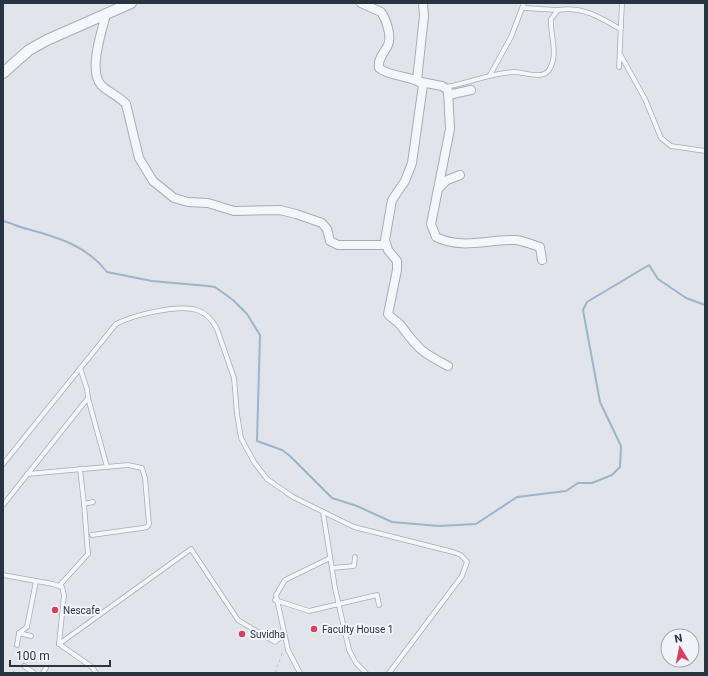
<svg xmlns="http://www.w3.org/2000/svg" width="708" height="676" font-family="Roboto,sans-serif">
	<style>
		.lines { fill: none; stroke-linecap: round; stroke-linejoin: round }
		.stream { stroke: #9bb5cc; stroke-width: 2 }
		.service-casing { stroke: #a6acb5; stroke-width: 5.5 }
		.minor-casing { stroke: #a6acb5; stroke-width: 10 }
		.tertiary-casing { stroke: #a6acb5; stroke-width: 12 }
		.path { stroke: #bbc0c6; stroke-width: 1; stroke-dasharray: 3 3; stroke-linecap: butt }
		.service { stroke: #f4f6f9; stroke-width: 4 }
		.minor { stroke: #f4f6f9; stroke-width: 8 }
		.tertiary { stroke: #f4f6f9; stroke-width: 10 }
		.poi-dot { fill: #d4425f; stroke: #f1f4f8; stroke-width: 1.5 }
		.labels { text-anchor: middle; stroke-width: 4; stroke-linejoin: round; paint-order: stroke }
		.poi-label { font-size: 10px; fill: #293443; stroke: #f1f4f8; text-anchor: start }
	</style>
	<rect width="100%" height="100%" fill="#e1e5eb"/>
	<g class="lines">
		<path class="stream" d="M3 221C11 223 19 227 27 229 58 237 87 246 107 272L152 281 208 286 215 287 233 300 247 314 260 335 257 441 282 450 290 456 332 498 357 506 392 522 439 526 476 524 517 497 566 491 578 483H592L612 475 620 467 621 446 600 402 583 310 587 302 649 265 658 279 686 298 705 305"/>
		<g class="service-casing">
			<g id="service">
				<polyline points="524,8 557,10"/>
				<polyline points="620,54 645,99 661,138 671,146 705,151"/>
				<polyline points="619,67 622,3"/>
				<polyline points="490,75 511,37 524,3"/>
				<path d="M446 87C470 83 491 73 514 72 524 72 543 80 549 70 559 55 550 36 551 19L558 10C582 6 600 17 620 29"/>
				<polyline points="88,398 107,467"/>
				<path d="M3 464 116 324C133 315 179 304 197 310 206 313 213 321 217 329L234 378 237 414 241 438 254 462 267 479 293 497 354 527 453 552 461 555 467 562 462 576 389 673"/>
				<polyline points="80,469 84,504"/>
				<polyline points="27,474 128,465 142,468 145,478 149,524 147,527 142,528 92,535"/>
				<polyline points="3,505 88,398 87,389 80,368"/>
				<polyline points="323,512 335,588 349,650 356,663 366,673"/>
				<polyline points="332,568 354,566 355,557"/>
				<polyline points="3,575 53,584 62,587 64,595 59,644"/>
				<polyline points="59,586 88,554 84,504 93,502"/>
				<polyline points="275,600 309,611 377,595 379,605"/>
				<polyline points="19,633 27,627 36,581"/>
				<polyline points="59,644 191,549 238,620 275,642 283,635"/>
				<polyline points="59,644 92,667 96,673"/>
				<polyline points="17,645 19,633 31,636"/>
				<polyline points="24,666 34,673"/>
				<polyline points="43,673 46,668"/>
				<polyline points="300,673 288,650 276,595 285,580 330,558"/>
			</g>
		</g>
		<g class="minor-casing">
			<g id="minor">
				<path d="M361 3 381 12C386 19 392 36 388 45 385 52 377 59 379 68 391 78 414 75 423 85L412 163 405 181 392 200 385 240 388 250 397 261V270L388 314C392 319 399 322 402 327 419 350 423 353 448 366"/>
				<path d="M106 14C102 31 88 70 101 85 108 92 119 96 126 104L139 158 153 181 174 198 188 202 208 203 234 211 280 210 296 214 322 223 327 229 330 241 338 245H385"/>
				<polyline points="417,80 424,16 423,3"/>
				<path d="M421 82 442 86 448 90 450 129 431 224 436 237C462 250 488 239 516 240 524 241 533 245 540 247L542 260"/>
				<polyline points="448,95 471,90"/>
				<polyline points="439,188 447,180 460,175"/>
			</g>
		</g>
		<g class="tertiary-casing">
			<polyline id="tertiary" points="3,73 29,50 47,40 131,3"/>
		</g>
		<g class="path">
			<polyline points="13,673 14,670"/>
			<polyline points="275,673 283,651"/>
		</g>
		<use href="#service" class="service"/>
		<use href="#minor" class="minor"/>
		<use href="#tertiary" class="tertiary"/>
	</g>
	<g class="poi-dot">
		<circle cx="55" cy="610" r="4"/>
		<circle cx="314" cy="629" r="4"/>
		<circle cx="242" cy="634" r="4"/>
	</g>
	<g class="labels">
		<g class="poi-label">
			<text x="63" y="614">Nescafe</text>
			<text x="322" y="633">Faculty House 1</text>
			<text x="250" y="638">Suvidha</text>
		</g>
	</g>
	<rect width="708" height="676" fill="none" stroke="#293443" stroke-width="8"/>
	<g transform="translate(680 648) rotate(350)"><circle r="19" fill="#f1f4f8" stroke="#a1a7b0"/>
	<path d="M0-3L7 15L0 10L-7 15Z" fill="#d4425f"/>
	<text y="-6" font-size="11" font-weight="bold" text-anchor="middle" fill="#293443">N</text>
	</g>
	<path d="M10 660v6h100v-6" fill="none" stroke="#293443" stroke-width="2"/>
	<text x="16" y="660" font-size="12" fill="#293443" stroke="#f1f4f8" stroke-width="3" paint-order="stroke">100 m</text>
</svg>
